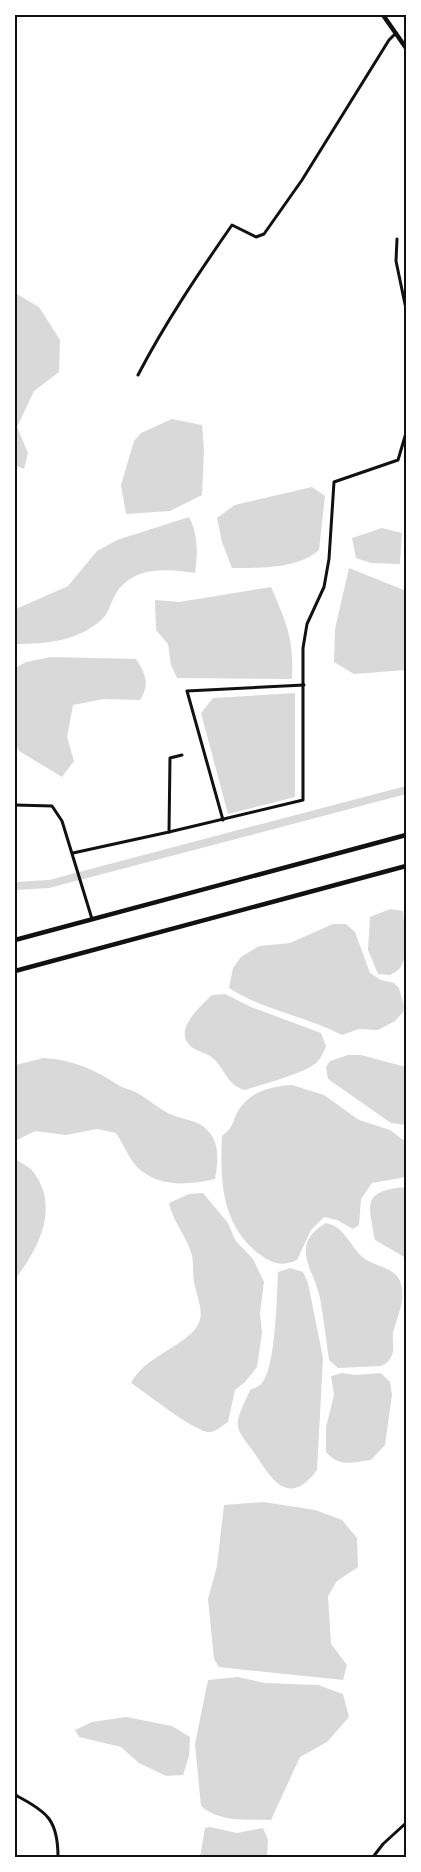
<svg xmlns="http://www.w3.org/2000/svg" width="421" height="1872" font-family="Montserrat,sans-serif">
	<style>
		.water { fill: #d9d9d9 }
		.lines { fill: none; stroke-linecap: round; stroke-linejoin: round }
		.canal { stroke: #d9d9d9; stroke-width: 8 }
		.minor { stroke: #111; stroke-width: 3 }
		.secondary { stroke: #111; stroke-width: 4.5 }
		.neatline { fill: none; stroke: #111; stroke-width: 2 }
	</style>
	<rect width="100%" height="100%" fill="#fff"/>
	<g class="water">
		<polygon points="15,293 39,307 60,340 59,372 34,391 17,427 28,453 24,469 15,465"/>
		<polygon points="172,419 202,425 204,451 202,495 170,511 126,514 121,485 134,441 141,433"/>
		<path d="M312 487 325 496 319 550C298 569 259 568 232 568L222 542 217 518 235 505Z"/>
		<path d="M189 517C198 533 198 555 195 573 167 569 135 566 117 592 112 599 110 609 105 616 82 641 47 644 15 644L16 609 68 586 97 551 117 540Z"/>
		<polygon points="382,528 402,533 400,564 371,563 356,558 352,538"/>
		<polygon points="349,568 404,590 406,670 354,674 334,662 335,629"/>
		<path d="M271 587C287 624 294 639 292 679L177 678 171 665 168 644 156 630 155 600 179 602Z"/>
		<path d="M51 657 136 659C146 674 150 685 140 700L104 699 73 705 67 737 74 761 62 777 19 751 15 743V668L26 662Z"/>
		<polygon points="295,693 295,797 228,814 201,713 213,698"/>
		<path d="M390 909 403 911C404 924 409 958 400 968 398 971 393 973 390 975L378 974 368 950 370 917Z"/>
		<path d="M333 924H346L355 932 370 973 381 980 394 983 399 988 404 1006 403 1012 395 1021 378 1030 359 1029 342 1035C305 1016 263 1010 229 988L233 968 241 957 259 946 290 943Z"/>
		<path d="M225 994 251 1007 321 1033 326 1046C324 1051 321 1059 316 1063 303 1074 263 1084 245 1090 229 1086 226 1073 216 1061 211 1055 200 1052 193 1048 170 1032 201 1006 212 995Z"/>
		<polygon points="348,1055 361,1055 406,1067 406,1125 391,1123 328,1079 326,1067 330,1061"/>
		<path d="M44 1058C73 1060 94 1069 118 1085 125 1089 133 1090 139 1094 149 1100 158 1108 168 1113 181 1120 199 1119 209 1132 220 1144 218 1164 215 1179 188 1185 159 1188 137 1167 129 1158 123 1144 116 1133L97 1129 66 1135 35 1131 15 1141V1065Z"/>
		<path d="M292 1085 324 1095 359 1120 390 1130 406 1142V1177L372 1183 361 1199 359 1225 353 1229 337 1220 324 1217 311 1230 297 1260C280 1267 273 1264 258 1253 221 1224 220 1180 222 1136 237 1124 231 1121 240 1108 251 1091 273 1086 292 1085Z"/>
		<path d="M15 1159C21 1163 30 1167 34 1173 60 1208 38 1250 15 1279Z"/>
		<path d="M406 1187V1258L375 1240C369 1204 361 1191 406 1187Z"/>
		<path d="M203 1193 228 1223 235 1240 253 1259 264 1282 260 1313 262 1333 257 1367 245 1382 235 1390 228 1422C223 1425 217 1431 211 1432 198 1435 145 1392 131 1383 144 1360 167 1353 187 1337 208 1320 200 1308 195 1286 192 1276 194 1265 192 1255 187 1237 173 1222 169 1203L189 1194Z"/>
		<path d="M326 1223C346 1227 350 1248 365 1259 375 1266 395 1268 400 1281 407 1299 397 1316 393 1333 392 1339 394 1346 393 1352 391 1359 387 1364 381 1366L338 1368 329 1360C326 1340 324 1319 320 1298 314 1269 288 1245 326 1223Z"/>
		<path d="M290 1268 303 1272 308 1283 323 1358 317 1470C289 1508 272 1480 255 1454 250 1446 240 1436 238 1427 236 1416 246 1401 250 1390 253 1389 257 1387 260 1385 276 1373 277 1293 278 1272Z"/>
		<path d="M342 1373 355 1375 381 1373 390 1382 392 1395 385 1445 371 1460C351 1462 341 1468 326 1452V1427L334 1395 331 1376Z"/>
		<polygon points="264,1502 315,1510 342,1520 357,1538 358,1567 337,1581 328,1596 331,1644 347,1665 343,1680 219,1667 214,1659 208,1599 217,1566 224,1505"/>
		<path d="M238 1677 265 1683 318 1685 343 1694 349 1717 327 1742 300 1757 271 1820C246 1819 221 1823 201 1806L195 1744 208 1680Z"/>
		<polygon points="126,1717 172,1726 190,1737 189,1756 183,1775 166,1776 139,1763 121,1747 79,1737 75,1730 92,1722"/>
		<polygon points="210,1827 237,1833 263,1828 268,1840 267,1857 200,1857 205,1828"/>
	</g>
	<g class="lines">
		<polyline class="canal" points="15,886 49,884 406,790"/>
		<g class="minor">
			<polyline points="397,239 396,261 406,309"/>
			<path d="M138 375C165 323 198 274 232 225L256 237 264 234 302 180 389 40 396 33"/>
			<polyline points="15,805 52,806 62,821 92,919"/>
			<polyline points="223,820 187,691 304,685"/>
			<polyline points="169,832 303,800 303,648 307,624 324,587 329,559 334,482 398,460 406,433"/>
			<polyline points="73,853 169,832 170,758 182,755"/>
			<path d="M15 1793 17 1796C48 1812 58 1821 58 1857"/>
			<polyline points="373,1857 383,1844 406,1823"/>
		</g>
		<g class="secondary">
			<polyline points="383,15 406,48"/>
			<polyline points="15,940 406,835"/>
			<polyline points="15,971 406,866"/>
		</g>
	</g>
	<rect width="421" height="1872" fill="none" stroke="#ffffff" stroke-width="32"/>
	<rect x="16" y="16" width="389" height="1840" class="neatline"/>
</svg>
